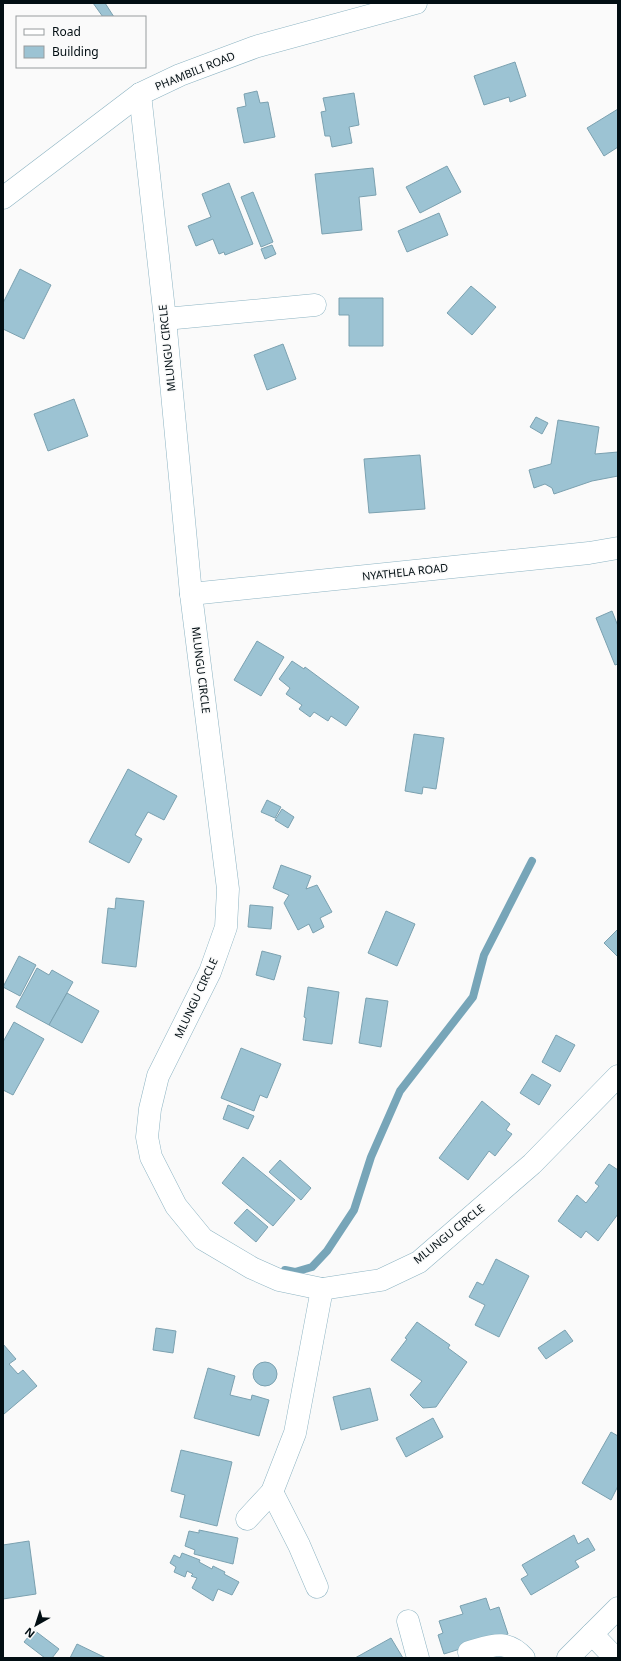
<svg xmlns="http://www.w3.org/2000/svg" width="621" height="1661" font-family="'Noto Sans',sans-serif">
	<style>
		.lines { fill: none; stroke-linecap: round; stroke-linejoin: round }
		.stream { stroke: #77a5b8; stroke-width: 8 }
		.building { fill: #9cc3d3; stroke: #7ba1b0 }
		.minor-casing { stroke: #8db4c3; stroke-width: 23 }
		.minor { stroke: #fff; stroke-width: 22 }
		.labels { text-anchor: middle; stroke-width: 3; stroke-linejoin: round; paint-order: stroke }
		.street-label { font-size: 11px; fill: #020e13; stroke: #fafafa }
	</style>
	<rect width="100%" height="100%" fill="#fafafa"/>
	<g class="lines">
		<polyline class="stream" points="285,1270 295,1272 312,1267 327,1251 354,1210 371,1157 400,1091 473,997 484,955 532,861"/>
	</g>
	<g class="building">
		<polygon points="93,3 105,3 114,17 103,17"/>
		<polygon points="515,62 526,96 510,102 509,97 484,105 474,76"/>
		<polygon points="257,91 260,103 268,102 275,137 244,143 237,108 246,106 244,94"/>
		<polygon points="354,93 359,125 349,127 352,143 332,147 330,136 325,136 321,112 326,111 323,98"/>
		<polygon points="618,109 618,147 604,156 587,128"/>
		<polygon points="447,166 461,192 420,213 406,187"/>
		<polygon points="373,168 376,195 359,197 362,230 322,234 315,174"/>
		<polygon points="229,183 253,244 225,255 224,252 219,254 213,239 196,246 188,226 211,217 202,194"/>
		<polygon points="253,192 273,242 261,247 241,197"/>
		<polygon points="439,213 448,235 407,252 398,231"/>
		<polygon points="272,245 276,254 265,259 261,249"/>
		<polygon points="20,269 51,285 24,339 3,329 3,303"/>
		<polygon points="471,286 496,307 472,335 447,313"/>
		<polygon points="339,298 383,298 383,346 349,346 349,315 339,315"/>
		<polygon points="283,344 296,379 267,390 254,355"/>
		<polygon points="74,399 88,436 48,451 34,414"/>
		<polygon points="536,417 548,423 542,434 530,427"/>
		<polygon points="558,420 599,427 595,454 618,452 618,476 592,481 554,494 552,488 545,484 534,488 529,470 551,464"/>
		<polygon points="420,455 425,509 369,513 364,459"/>
		<polygon points="612,611 618,626 618,664 615,665 596,618"/>
		<polygon points="257,641 284,657 261,696 234,680"/>
		<polygon points="292,661 304,669 305,667 359,707 346,726 331,716 328,721 314,712 310,717 299,709 302,705 286,694 290,688 279,679"/>
		<polygon points="414,734 444,738 436,789 423,787 422,794 405,791"/>
		<polygon points="128,769 177,796 164,820 148,812 135,835 142,839 129,863 89,842"/>
		<polygon points="267,800 281,807 275,818 261,812"/>
		<polygon points="282,809 294,817 288,828 275,820"/>
		<polygon points="281,865 311,876 306,889 317,885 332,912 320,918 324,927 313,933 309,924 298,930 284,903 289,895 273,888"/>
		<polygon points="116,898 144,901 136,967 102,963 108,908 115,909"/>
		<polygon points="250,905 273,907 271,929 248,927"/>
		<polygon points="386,911 415,924 397,966 368,953"/>
		<polygon points="618,929 618,957 604,943"/>
		<polygon points="262,951 281,956 274,980 256,975"/>
		<polygon points="19,956 36,965 20,996 3,987"/>
		<polygon points="37,968 49,975 52,970 73,982 49,1025 16,1007"/>
		<polygon points="308,987 339,992 332,1044 303,1040 306,1018 304,1017"/>
		<polygon points="67,993 99,1011 82,1043 49,1025"/>
		<polygon points="366,998 388,1001 381,1047 359,1043"/>
		<polygon points="14,1022 44,1039 13,1095 3,1090 3,1042"/>
		<polygon points="556,1035 575,1045 560,1072 542,1062"/>
		<polygon points="241,1048 281,1064 267,1098 260,1095 254,1111 221,1098"/>
		<polygon points="532,1074 551,1085 539,1105 520,1093"/>
		<polygon points="482,1101 510,1124 506,1130 512,1134 495,1156 489,1151 468,1180 439,1158"/>
		<polygon points="228,1105 254,1116 248,1129 223,1119"/>
		<polygon points="243,1157 295,1200 273,1226 222,1183"/>
		<polygon points="280,1160 311,1188 301,1200 269,1172"/>
		<polygon points="609,1164 618,1170 618,1214 598,1241 586,1231 581,1238 558,1221 577,1195 586,1203 599,1186 595,1183"/>
		<polygon points="247,1209 268,1227 256,1242 234,1223"/>
		<polygon points="496,1259 529,1276 499,1337 475,1325 485,1305 469,1297 477,1282 483,1285"/>
		<polygon points="417,1322 450,1345 448,1348 467,1362 436,1407 423,1408 410,1395 422,1381 391,1360 407,1339 405,1338"/>
		<polygon points="156,1328 176,1331 173,1353 153,1350"/>
		<polygon points="565,1330 573,1341 546,1359 538,1348"/>
		<polygon points="3,1344 16,1359 9,1364 18,1374 23,1370 37,1386 4,1414 3,1412"/>
		<circle cx="265" cy="1374" r="12"/>
		<polygon points="208,1368 235,1376 230,1395 251,1400 252,1395 269,1400 259,1436 194,1418"/>
		<polygon points="370,1388 378,1420 341,1430 333,1397"/>
		<polygon points="433,1418 443,1437 406,1457 396,1438"/>
		<polygon points="611,1432 618,1436 618,1486 611,1500 582,1483"/>
		<polygon points="181,1450 232,1462 217,1526 180,1517 185,1495 171,1491"/>
		<polygon points="199,1530 238,1538 233,1564 194,1554 195,1550 185,1546 189,1531 199,1533"/>
		<polygon points="574,1535 578,1544 588,1538 595,1550 575,1561 579,1567 531,1595 521,1579 528,1575 522,1565"/>
		<polygon points="29,1541 36,1594 3,1599 3,1545"/>
		<polygon points="182,1553 200,1560 199,1562 212,1569 213,1566 225,1572 224,1574 239,1582 232,1595 218,1589 213,1601 192,1588 197,1578 191,1576 193,1574 187,1571 185,1577 174,1572 176,1567 170,1563 174,1555 180,1558"/>
		<polygon points="486,1598 490,1610 499,1607 508,1634 444,1654 438,1635 443,1633 439,1621 463,1614 460,1606"/>
		<polygon points="34,1630 59,1649 52,1658 45,1658 24,1642"/>
		<polygon points="391,1638 403,1658 355,1658"/>
		<polygon points="77,1644 106,1658 70,1658"/>
	</g>
	<g class="lines">
		<g class="minor-casing">
			<g id="minor">
				<polyline points="140,94 165,319 191,594 228,889 226,927 210,972 158,1076 150,1109 147,1137 151,1157 176,1206 203,1239 252,1268 279,1280 322,1289 381,1280 419,1262 532,1164 618,1076"/>
				<polyline points="3,198 140,94 180,75 255,47 416,3"/>
				<polyline points="165,319 315,305"/>
				<polyline points="191,594 589,553 618,548"/>
				<polyline points="272,1492 299,1545 317,1587"/>
				<polyline points="247,1519 272,1492 295,1433 322,1289"/>
				<polyline points="408,1621 418,1658"/>
				<polyline points="592,1634 615,1658"/>
				<path d="M469 1652C491 1646 506 1638 524 1658"/>
				<polyline points="568,1658 618,1608"/>
			</g>
		</g>
		<use href="#minor" class="minor"/>
	</g>
	<g class="labels">
		<g class="street-label">
			<text transform="translate(195 71) rotate(-22)" y="4">PHAMBILI ROAD</text>
			<text transform="translate(167 348) rotate(-96)" y="4">MLUNGU CIRCLE</text>
			<text transform="translate(405 572) rotate(-6)" y="4">NYATHELA ROAD</text>
			<text transform="translate(201 670) rotate(83)" y="4">MLUNGU CIRCLE</text>
			<text transform="translate(196 998) rotate(-65)" y="4">MLUNGU CIRCLE</text>
			<text transform="translate(449 1234) rotate(-39)" y="4">MLUNGU CIRCLE</text>
		</g>
	</g>
	<rect width="621" height="1661" fill="none" stroke="#020e13" stroke-width="8"/>
	<rect x="16" y="16" width="130" height="52" fill="#fafafa" stroke="#979c9e"/>
	<rect x="24" y="29" width="20" height="6" fill="#ffffff" stroke="#979c9e"/>
	<text x="52" y="36" font-size="12" fill="#020e13">Road</text>
	<rect x="24" y="46" width="20" height="12" fill="#9cc3d3" stroke="#979c9e"/>
	<text x="52" y="56" font-size="12" fill="#020e13">Building</text>
	<g transform="translate(36 1625) rotate(219)" stroke="#fafafa" stroke-width="3" paint-order="stroke">
	<path d="M0-3L7 15L0 10L-7 15Z" fill="#020e13"/>
	<text y="-6" font-size="11" font-weight="bold" text-anchor="middle" fill="#020e13">N</text>
	</g>
</svg>
